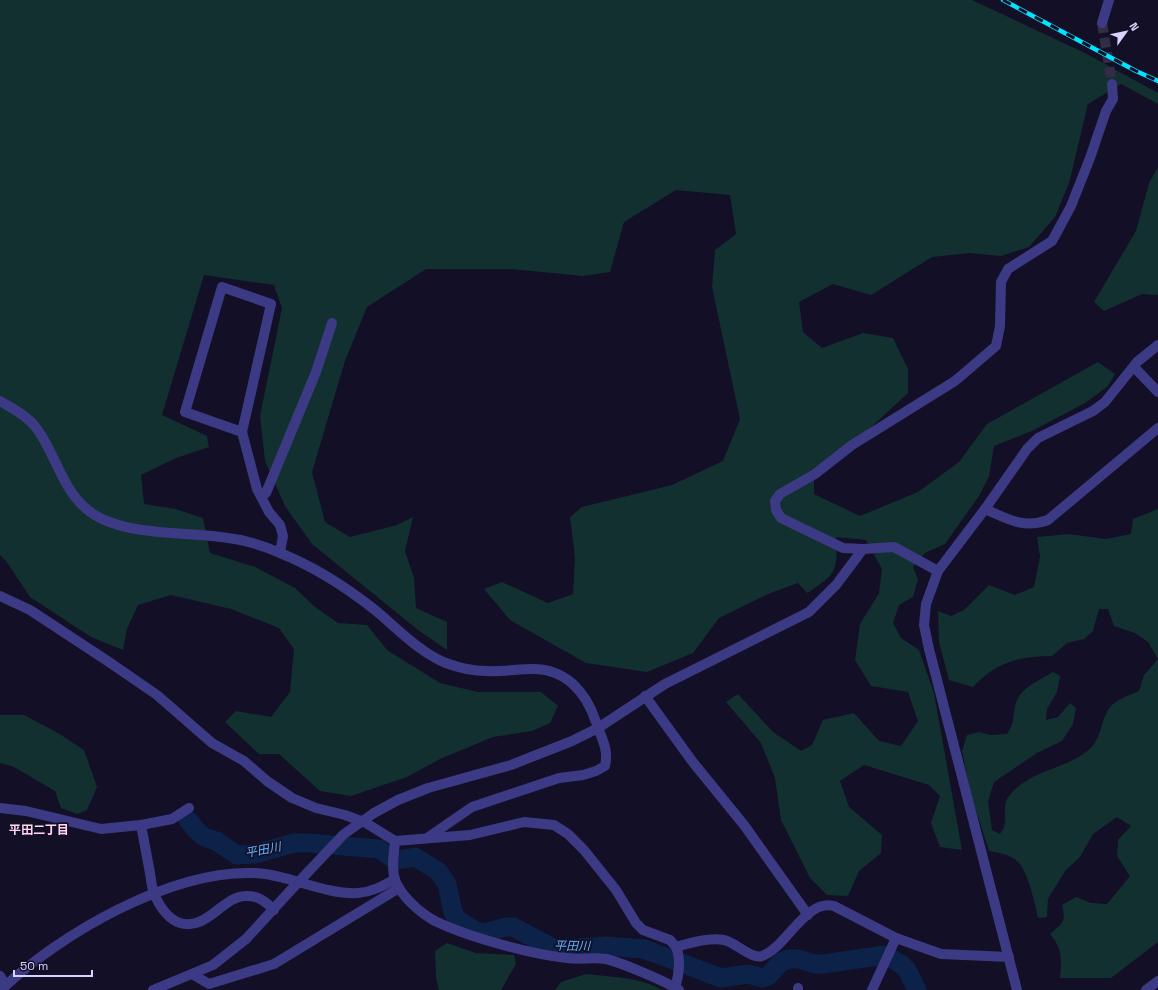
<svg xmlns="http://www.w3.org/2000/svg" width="1158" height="990" font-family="'Space Grotesk','Noto Sans JP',sans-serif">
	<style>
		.green { fill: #12302f }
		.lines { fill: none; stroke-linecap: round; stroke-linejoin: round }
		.river { stroke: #0c2248; stroke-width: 19 }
		.minor-tunnel { stroke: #312d47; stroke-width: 10; stroke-dasharray: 10 5; stroke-linecap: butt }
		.minor { stroke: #3d3a85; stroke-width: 10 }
		.rail-casing { stroke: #00e5ff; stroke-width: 4.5 }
		.rail { stroke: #130f26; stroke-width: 3; stroke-dasharray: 9; stroke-linecap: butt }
		.minor-bridge { stroke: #3d3a85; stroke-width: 10 }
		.labels { text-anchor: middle; stroke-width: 3.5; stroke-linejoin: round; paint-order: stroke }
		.neighbourhood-label { font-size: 12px; font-weight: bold; fill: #ffd6f0; stroke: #130f26 }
		.water-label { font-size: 12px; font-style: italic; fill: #62b6ff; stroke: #130f26 }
	</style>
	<rect width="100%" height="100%" fill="#130f26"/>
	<g class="green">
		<path d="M0 0H972L1085 53 1158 93V104L1121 84 1088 104 1069 183 1055 217 1029 247 1001 256 970 253 932 257 871 295 833 284 799 302 803 332 822 348 863 333 893 338 908 369V393L866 432 814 470V494L860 516 918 492 959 462 987 424 1098 362 1115 374 1108 386 1085 403 1032 431 994 446 989 476 979 496 945 544 925 553 913 567 918 579 913 597 899 605 893 623 901 638 919 650 934 693 962 850 940 847 931 823 940 796 929 785 864 765 840 781 849 807 882 835 881 853 859 871 848 896 827 895 810 878 781 820 775 778 761 743 726 702 738 694 773 732 801 751 812 745 823 720 854 713 879 741 901 746 918 721 908 692 871 686 855 660 860 624 879 593 882 569 866 540 836 537C838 571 836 575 807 593L798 583 768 594 719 618 693 653 647 672 586 663 510 620 484 589 502 582 548 603 573 594 575 558 570 517 582 507 672 485 723 461 740 419 712 287 715 250 736 234 730 195 676 190 624 222 610 272 583 276 511 269H426L367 307 345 361 312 472 325 522 350 537 397 525 413 517 405 551 414 578 416 608 447 622V650L418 630 312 544 285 506 265 461 260 416 282 308 274 285 204 275 162 415 207 436 209 447 176 458 141 475 144 504 175 509 203 518 210 553 255 567 295 588 315 607 338 623 367 625 387 650 440 683 478 692H541L558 706 550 723 532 731 493 737 440 759 407 777 351 796 320 791 279 754H259L225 722 236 711 271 717 290 692 294 649 279 628 231 609 171 595 138 605 127 629 123 650 91 637 30 597 6 561 0 555Z"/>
		<polygon points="1158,167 1158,295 1142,294 1104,311 1094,302 1136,231 1149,183"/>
		<path d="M1158 509V942L1111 978H1060C1062 959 1062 948 1050 934 1063 923 1066 922 1062 905L1076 897 1091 903 1107 904 1130 876 1117 856 1118 840 1131 826 1117 817 1093 834 1080 857 1065 871 1048 899 1047 917 1038 918C1036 907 1027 869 1018 862 1010 854 999 853 989 851L971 795 962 751 967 735 979 732 990 735 1007 734C1015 721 1012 721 1015 707 1018 688 1039 681 1053 672L1060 676 1057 692 1047 709 1046 720 1058 717 1070 703 1076 708 1073 724 1062 741 1037 753 994 782 988 801 992 830 1000 834C1001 832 1004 829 1004 826 1007 818 1002 805 1009 796 1028 771 1062 770 1086 752 1103 740 1099 722 1110 707 1117 699 1130 695 1139 691L1144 675 1158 659 1148 642 1135 633 1114 626 1108 609H1099L1093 631 1084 639 1067 643 1052 656C1019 656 995 663 973 687L949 680 939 642 938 611 951 616 964 610 989 585 1015 595 1034 587 1040 557 1037 537 1069 534 1106 539 1131 534 1133 519Z"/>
		<polygon points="0,715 24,715 58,733 84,750 97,787 87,810 77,814 61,808 55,791 14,767 0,763"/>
		<polygon points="447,943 476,953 514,955 516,964 501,990 439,990 436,978 435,951"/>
		<path d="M586 974C611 977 641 977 662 990H555L561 982Z"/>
	</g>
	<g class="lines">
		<polyline class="river" points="188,820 196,830 204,837 216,841 237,855 255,854 294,843 308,843 379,849 389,856 398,860 415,857 438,871 447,884 453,912 457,919 476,931 485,933 505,927 513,927 553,948 568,949 607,946 644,949 721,978 748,974 763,978 768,976 781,962 789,959 798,959 815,964 823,964 885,955 901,964 907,970 917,990"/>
		<polyline class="minor-tunnel" points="1102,23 1112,84"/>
		<g class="minor">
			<polyline points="1102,23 1109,0"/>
			<polyline points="1134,367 1158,392"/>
			<path d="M0 401C13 409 28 416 37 429 59 459 63 499 100 518 134 535 183 532 221 537 240 539 262 545 280 553 315 567 346 587 375 610 397 628 420 653 446 663 459 668 474 671 487 671 503 672 518 669 533 669 566 669 586 692 596 722 601 738 609 748 605 766L596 771 583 775 559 778 472 807 427 838"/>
			<polyline points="242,432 185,412 222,287 271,304 242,432 257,489 269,512 280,525 283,536 280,552"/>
			<polyline points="261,496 266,493 316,372 332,323"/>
			<path d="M985 509C1007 519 1024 529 1048 520L1158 428"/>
			<polyline points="938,571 894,547 863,549 843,548 781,518 776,510 775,501 780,494 815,474 852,445 955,381 996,346 1000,326 1001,282 1008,269 1052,241 1057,232 1071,206 1090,158 1106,111 1113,99 1112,84"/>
			<path d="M0 596 30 610 109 662 157 695 212 743 244 761 267 781 292 798 316 808 345 815 366 823 395 841 470 835 524 822 554 825 568 834 584 850 616 890 636 923 643 930 670 940 676 947C690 943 710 937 724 940 735 942 752 960 762 956 787 947 805 899 834 906L896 938 941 954 1009 957"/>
			<polyline points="645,696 692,761 744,825 808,915"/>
			<path d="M0 808 26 811 101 829 141 825C144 841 147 857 150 873 151 880 152 888 154 894 159 905 168 919 180 923 207 931 222 897 245 896 258 895 266 902 274 910"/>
			<polyline points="374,813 398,800 428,788 511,765 572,741 598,728 665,684 809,612 836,585 863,549"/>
			<polyline points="141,825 172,819 189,808"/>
			<path d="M395 841C394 853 391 868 395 880 401 896 420 913 435 921 468 937 530 954 567 958 580 960 593 957 606 959 620 962 667 982 679 990"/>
			<polyline points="192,974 209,984 274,964 399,888"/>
			<polyline points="0,976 6,985"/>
			<path d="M675 987C679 976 681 958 676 947"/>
			<polyline points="798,988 798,990"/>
			<path d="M1 990C60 934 170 870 254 873 288 874 324 895 358 893 372 892 383 886 395 879"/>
			<polyline points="153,990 213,965 246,939 290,891"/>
			<polyline points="872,990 896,938"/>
			<polyline points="1017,990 929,649 924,625 926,604 938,571 985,509 1027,449 1038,438 1093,411 1105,402 1137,362 1158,345"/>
			<polyline points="1146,990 1158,981"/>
		</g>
		<g class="rail-casing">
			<polyline id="rail" points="1003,0 1136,71 1158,81"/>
		</g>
		<use href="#rail" class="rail"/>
		<polyline class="minor-bridge" points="290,891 344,834 374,813"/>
	</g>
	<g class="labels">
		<g class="neighbourhood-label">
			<text x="39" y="834">平田二丁目</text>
		</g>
		<g class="water-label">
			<text transform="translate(263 850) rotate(-11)" y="4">平田川</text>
			<text transform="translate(572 946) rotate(1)" y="4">平田川</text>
		</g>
	</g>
	<g transform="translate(1126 32) rotate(57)" stroke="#130f26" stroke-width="3" paint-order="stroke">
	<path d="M0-3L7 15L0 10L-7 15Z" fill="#d9d4ff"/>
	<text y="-6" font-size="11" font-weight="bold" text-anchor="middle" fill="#d9d4ff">N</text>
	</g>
	<path d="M14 970v6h78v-6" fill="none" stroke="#d9d4ff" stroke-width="2"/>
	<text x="20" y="970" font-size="12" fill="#d9d4ff" stroke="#130f26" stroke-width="3" paint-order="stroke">50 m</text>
</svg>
